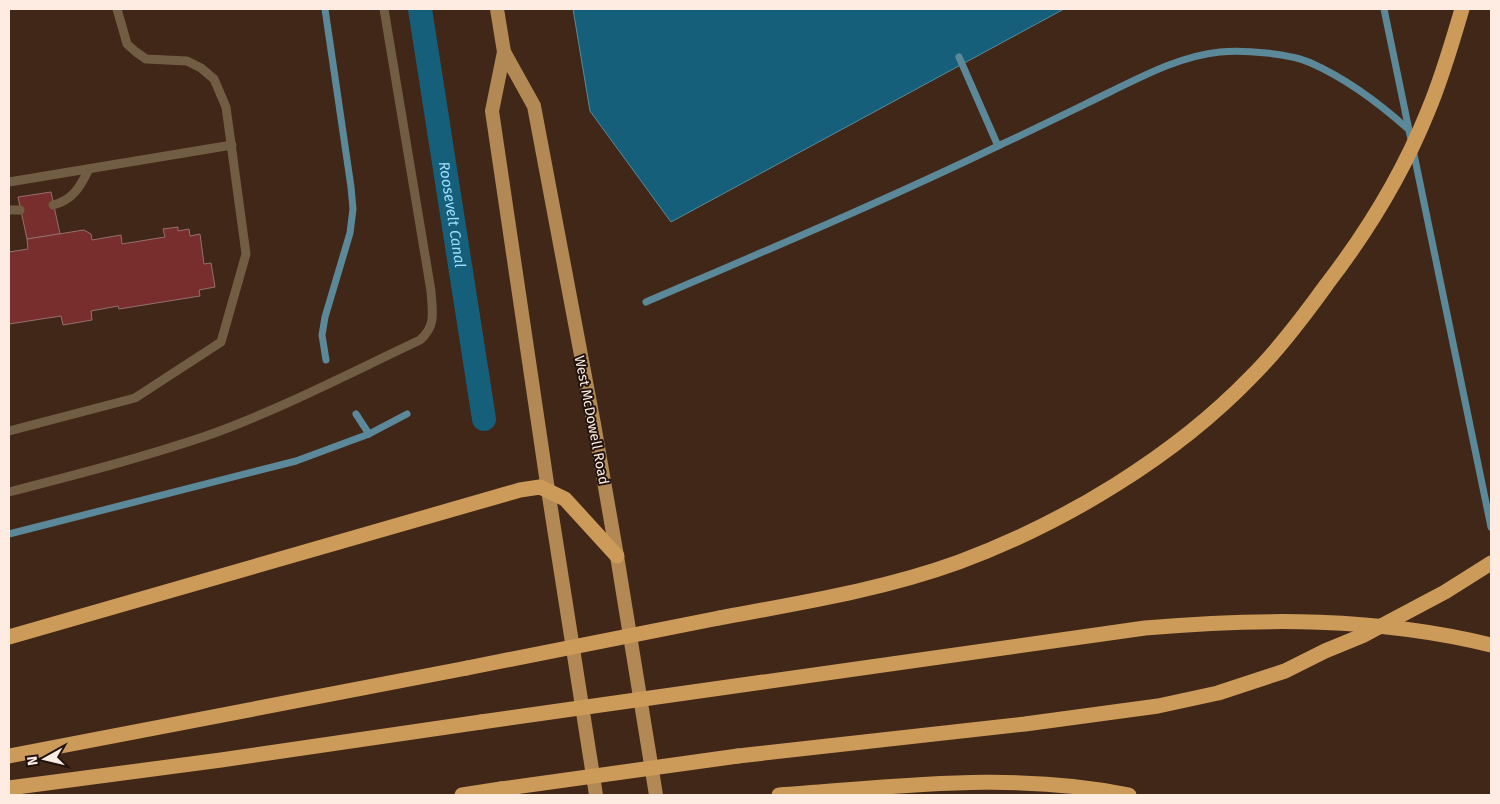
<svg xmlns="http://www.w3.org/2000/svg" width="1500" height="804" font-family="'Fira Sans',sans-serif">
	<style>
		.water { fill: #155f7b; stroke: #5b899a }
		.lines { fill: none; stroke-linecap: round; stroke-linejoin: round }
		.stream { stroke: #5b899a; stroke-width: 7 }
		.canal { stroke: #155f7b; stroke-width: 24 }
		.building { fill: #772e2d; stroke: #95706d }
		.service { stroke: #715d44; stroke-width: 9 }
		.primary { stroke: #b28954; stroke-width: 14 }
		.motorway { stroke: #cc9b59; stroke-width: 15 }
		.motorway-bridge { stroke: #cc9b59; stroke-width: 15 }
		.labels { text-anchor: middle; stroke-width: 4; stroke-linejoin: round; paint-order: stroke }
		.street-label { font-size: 14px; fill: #feece2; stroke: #1f130d }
		.water-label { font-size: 15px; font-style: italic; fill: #9bddfc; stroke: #1f130d }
	</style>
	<rect width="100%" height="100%" fill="#412717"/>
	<polygon class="water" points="573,9 1064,9 671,222 590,111"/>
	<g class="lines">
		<g class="stream">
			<polyline points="325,9 351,187 353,209 350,233 325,317 322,335 326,360"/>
			<polyline points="1384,9 1491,527"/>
			<polyline points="959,57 998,146"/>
			<path d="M646 302C765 251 884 201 1000 145 1037 128 1073 110 1110 92 1145 75 1181 56 1220 52 1243 50 1290 53 1311 63 1347 79 1379 103 1408 129"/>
			<polyline points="356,414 369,434"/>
			<polyline points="9,534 296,461 369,434 407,414"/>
		</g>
		<path class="canal" id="s1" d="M420 9 484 419"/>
	</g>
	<g class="building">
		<polygon points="51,192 60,234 27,239 18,197"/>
		<polygon points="178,227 178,231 189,229 190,236 200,234 204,264 211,263 215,287 199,290 200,296 119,309 118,306 91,311 92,320 63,325 61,316 9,324 9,252 28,249 27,239 84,230 91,234 92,240 121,235 122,244 165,237 163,229"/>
	</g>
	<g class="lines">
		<g class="service">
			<polyline points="9,182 232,145"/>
			<path d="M53 205C73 200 80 187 89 169"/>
			<polyline points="9,210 20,210"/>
			<polyline points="9,431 135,398 221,342 246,254 226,107 214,79 201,68 187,61 146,59 136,52 127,44 117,9"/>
			<path d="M9 492C75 475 141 458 206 436 279 410 350 373 420 340 437 325 432 311 431 291L384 9"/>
		</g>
		<g class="primary">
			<polyline points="497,9 504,52 534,106 594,424 617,556 656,795"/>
			<polyline points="504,52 492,111 548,490 596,795"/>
		</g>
		<g class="motorway">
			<path d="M719 618C799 603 882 590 959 562 1064 523 1174 457 1252 376 1280 348 1304 316 1327 284 1367 232 1403 173 1428 111 1442 78 1452 43 1462 9"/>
			<polyline points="9,637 520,490 540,487 565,499 617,556"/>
			<polyline points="9,756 467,668"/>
			<polyline points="738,756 1025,724 1158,706 1218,693 1285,671 1325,651 1364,635 1445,592 1491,563"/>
			<polyline points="9,788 221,760 481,722"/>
			<polyline points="462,795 501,789"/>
			<path d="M779 795C896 787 1014 771 1129 795"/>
		</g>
		<g class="motorway-bridge">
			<polyline points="467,668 719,618"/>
			<path d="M481 722 1145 628C1262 618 1377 617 1491 645"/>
			<polyline points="501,789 738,756"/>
		</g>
	</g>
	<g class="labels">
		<g class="street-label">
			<text transform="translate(592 420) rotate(79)" y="5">West McDowell Road</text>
		</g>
		<g class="water-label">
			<text dy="5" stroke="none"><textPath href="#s1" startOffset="208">Roosevelt Canal</textPath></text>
		</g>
	</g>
	<rect width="1500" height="804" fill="none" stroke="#feece2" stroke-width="20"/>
	<g transform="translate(45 759) rotate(262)" stroke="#1f130d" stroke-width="4" paint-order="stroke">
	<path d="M0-4L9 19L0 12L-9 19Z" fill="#feece2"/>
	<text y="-8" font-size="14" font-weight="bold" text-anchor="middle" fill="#feece2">N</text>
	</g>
</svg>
